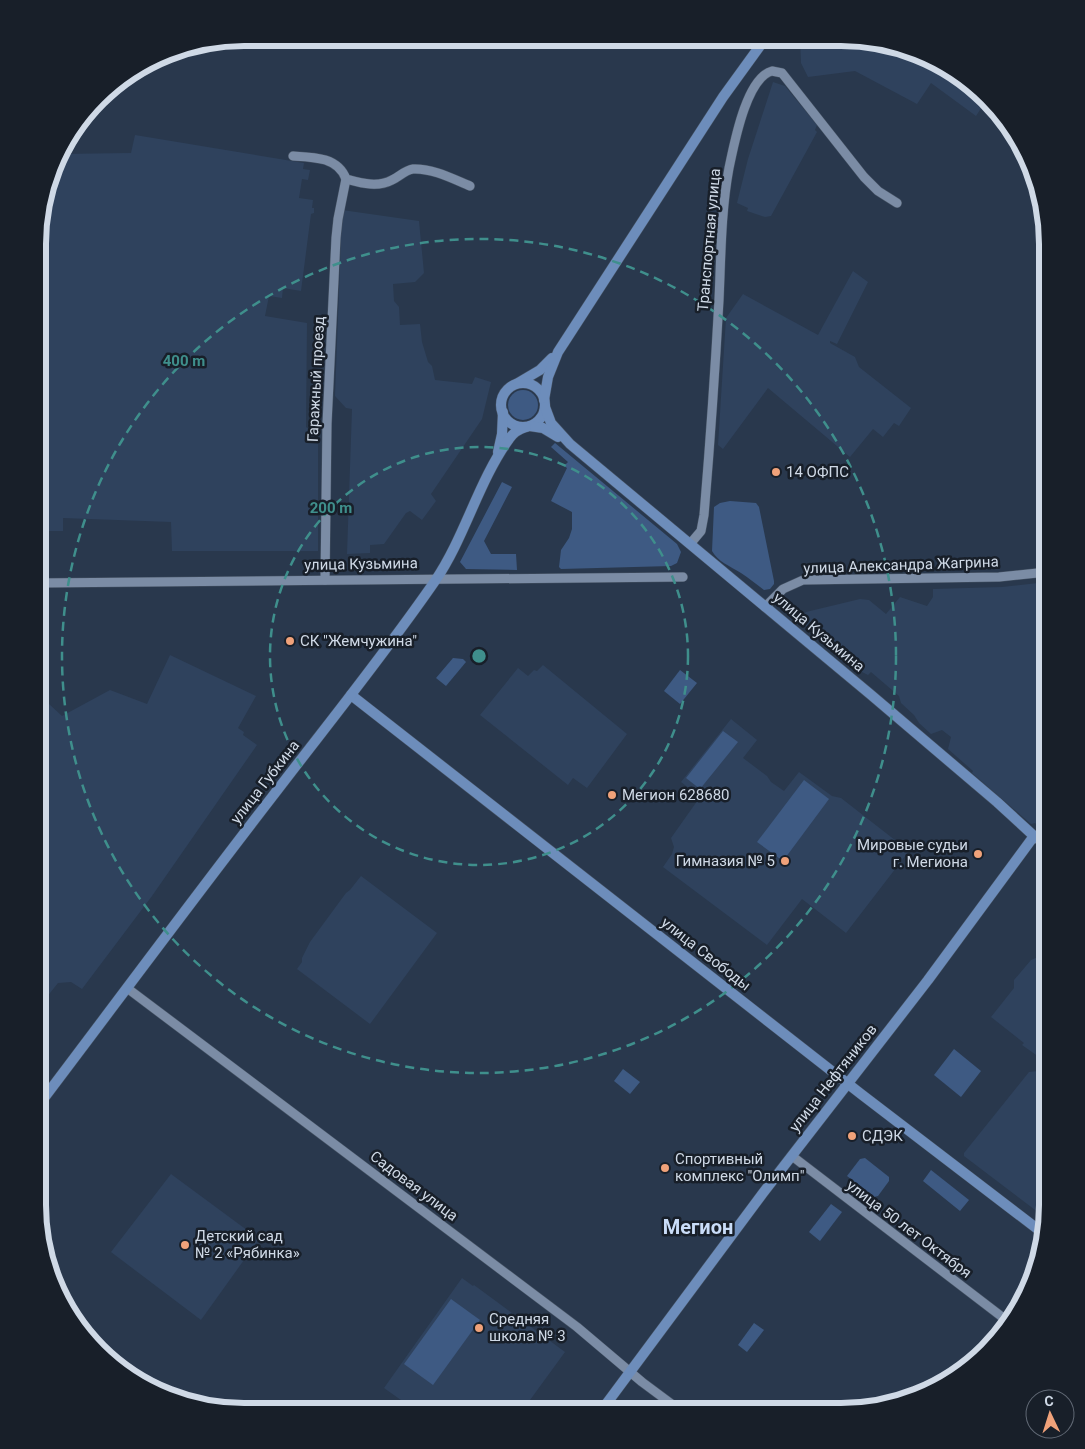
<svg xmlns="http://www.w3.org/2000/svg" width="1085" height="1449" font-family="Roboto,sans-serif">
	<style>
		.built { fill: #2f425d }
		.green { fill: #3e5a83 }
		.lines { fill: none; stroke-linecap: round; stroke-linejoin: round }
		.minor-casing { stroke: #465364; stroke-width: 10 }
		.major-casing { stroke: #465364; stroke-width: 11 }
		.minor { stroke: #7b8ca5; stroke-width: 9 }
		.major { stroke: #6d8dbb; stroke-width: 10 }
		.ring { fill: none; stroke: #3f8f8c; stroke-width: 2.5; stroke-dasharray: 9 6 }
		.poi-dot { fill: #f0a27a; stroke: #181f29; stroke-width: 2 }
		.labels { text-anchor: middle; stroke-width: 5; stroke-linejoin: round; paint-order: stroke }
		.street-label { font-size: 15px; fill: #cfd9e6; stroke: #181f29 }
		.poi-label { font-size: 15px; fill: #cfd9e6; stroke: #181f29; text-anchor: start }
		.district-label { font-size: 20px; font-weight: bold; fill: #c9dcf7; stroke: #181f29 }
		.rim { fill: none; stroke: #cfd9e6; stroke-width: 6 }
		.centre { fill: #3f8f8c; stroke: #181f29; stroke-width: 2.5 }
		.ring-label { font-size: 15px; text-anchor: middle; font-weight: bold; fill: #3f8f8c; stroke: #181f29; stroke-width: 5; stroke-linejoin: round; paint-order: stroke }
	</style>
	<rect width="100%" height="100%" fill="#29384d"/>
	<g class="built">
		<polygon points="800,39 868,39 919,53 966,80 985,102 976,116 931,83 917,104 855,71 808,77 801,63"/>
		<polygon points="773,82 785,86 817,125 815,130 817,132 771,216 765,217 747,211 748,208 737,203 748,159"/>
		<polygon points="135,135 304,163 303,169 310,170 308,180 302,179 299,198 313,200 312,208 314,208 314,213 311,214 301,291 283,288 282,298 269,296 265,316 307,323 306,427 318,437 318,551 172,551 171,522 63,518 63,531 39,531 39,217 61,154 131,153"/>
		<polygon points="342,210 419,221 424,273 415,282 393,284 394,301 399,307 400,325 420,324 422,342 428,362 432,366 435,380 472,384 475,377 491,382 482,419 431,494 436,501 422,520 410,511 406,513 384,544 370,545 370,553 347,554 352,409 346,408 335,396"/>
		<polygon points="853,271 868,282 837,344 830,341 830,343 855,357 859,367 911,408 899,426 894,423 883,437 873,429 850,457 768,388 723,449 718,445 726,318 743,294 818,335"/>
		<polygon points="1047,582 1047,837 1039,831 1039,827 1035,823 1031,824 972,773 973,771 948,749 951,737 942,730 931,734 919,723 914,715 901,703 899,696 871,672 868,675 858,670 799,620 806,612 860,599 869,600 886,614 900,597 927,606 933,597 933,589 1002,587"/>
		<polygon points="170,655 256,696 238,728 244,732 243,735 257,745 152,896 82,989 71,982 58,983 46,998 38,992 38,703 49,704 62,716 110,690 147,704"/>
		<polygon points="543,665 627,734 587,788 573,778 568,785 480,715 518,668 528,676 534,670 537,671"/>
		<polygon points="731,719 757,740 743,758 767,776 771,782 784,791 799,772 832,796 841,798 909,851 846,933 802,899 767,945 663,867 672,854 674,847 671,838 700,797 681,782"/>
		<polygon points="361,876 437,933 370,1024 297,969 302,962 302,958 310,942 346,893 350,890"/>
		<polygon points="1038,957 1047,964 1047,1064 1039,1065 1039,1057 1022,1045 1024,1043 991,1017 1014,988 1014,980 1031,960"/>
		<polygon points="1047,1070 1047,1219 964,1156 964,1153 1029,1072"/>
		<polygon points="171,1174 259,1239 201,1320 111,1252"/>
		<polygon points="462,1278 473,1286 474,1285 565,1352 522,1411 415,1410 384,1388"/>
	</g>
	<g class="green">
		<circle cx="523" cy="405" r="15"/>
		<polygon points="555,443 677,544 681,552 677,563 671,566 561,569 559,567 561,550 569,538 572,529 572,512 551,501 567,468 564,466 568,462 551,447"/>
		<polygon points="502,482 512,487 484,541 491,554 516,554 517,570 466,569 460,562"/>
		<path d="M730 501 756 503 759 507 774 581V584L770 589 764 590C756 584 749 578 741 573 730 566 718 562 712 551L714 507 720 503Z"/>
		<polygon points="453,658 463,659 466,662 446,686 436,678"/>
		<polygon points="680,670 697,683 680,704 664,691"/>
		<polygon points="723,731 738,742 700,789 686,778"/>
		<polygon points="804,780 829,799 783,861 757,842"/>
		<polygon points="954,1049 981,1071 961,1097 934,1075"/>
		<polygon points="623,1069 640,1082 630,1094 614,1081"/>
		<polygon points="865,1158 889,1177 889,1181 878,1196 874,1197 847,1176 860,1159"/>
		<polygon points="931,1170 969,1200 960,1211 923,1181"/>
		<polygon points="831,1204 842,1212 820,1241 809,1232"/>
		<polygon points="451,1299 480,1320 433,1385 404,1364"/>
		<polygon points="754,1323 764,1330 747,1352 738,1345"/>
	</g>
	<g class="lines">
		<g class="minor-casing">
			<g id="minor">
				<path d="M293 156C313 157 338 157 346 179 361 183 377 188 392 180 399 177 405 170 413 169 432 168 453 179 470 186"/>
				<path d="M690 544 701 531 704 515C710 444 715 372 719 300 721 256 721 211 729 168 734 145 746 78 772 71L782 73 864 177 878 191 897 203"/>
				<polyline points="325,580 327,424 336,238 338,219 346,179"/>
				<polyline points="39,583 683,577"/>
				<polyline points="765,607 783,589 803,580 999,577 1047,572"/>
				<polyline points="1034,836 1047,847"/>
				<polyline points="127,988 577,1327 642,1382 681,1411"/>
				<polyline points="792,1156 1010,1323"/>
			</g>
		</g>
		<g class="major-casing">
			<g id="major">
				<polyline points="518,383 540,370 552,358"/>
				<circle cx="523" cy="405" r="22"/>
				<polyline points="544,400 548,377 558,352 723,97 765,39"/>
				<polyline points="545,407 551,423 570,444 870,694 997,802 1034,836 928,980 763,1193 601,1411"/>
				<polyline points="530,426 543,428 558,437"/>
				<polyline points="498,452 502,434 503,412"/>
				<polyline points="351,695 861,1094 1044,1234"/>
				<path d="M38 1106C116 1003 193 899 272 797 327 725 384 655 435 581 465 537 478 482 509 439 513 433 519 429 526 427"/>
			</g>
		</g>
		<use href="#minor" class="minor"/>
		<use href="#major" class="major"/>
	</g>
	<g class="ring">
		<circle cx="479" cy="656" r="209"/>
		<circle cx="479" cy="656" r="417"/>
	</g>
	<g class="poi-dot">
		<circle cx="776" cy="472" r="5"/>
		<circle cx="290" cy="641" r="5"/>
		<circle cx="612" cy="795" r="5"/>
		<circle cx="978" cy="854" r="5"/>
		<circle cx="785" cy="861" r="5"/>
		<circle cx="852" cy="1136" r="5"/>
		<circle cx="665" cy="1168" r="5"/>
		<circle cx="185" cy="1245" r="5"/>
		<circle cx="479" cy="1328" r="5"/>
	</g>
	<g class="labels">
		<g class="street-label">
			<text transform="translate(709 240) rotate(-85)" y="5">Транспортная улица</text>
			<text transform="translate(316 379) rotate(-87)" y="5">Гаражный проезд</text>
			<text transform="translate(361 564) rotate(-1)" y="5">улица Кузьмина</text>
			<text transform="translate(901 565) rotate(-2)" y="5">улица Александра Жагрина</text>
			<text transform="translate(819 632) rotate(40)" y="5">улица Кузьмина</text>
			<text transform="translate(265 782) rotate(-52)" y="5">улица Губкина</text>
			<text transform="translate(706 954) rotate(38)" y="5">улица Свободы</text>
			<text transform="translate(833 1078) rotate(-52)" y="5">улица Нефтяников</text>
			<text transform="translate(414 1186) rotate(37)" y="5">Садовая улица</text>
			<text transform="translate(909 1229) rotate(37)" y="5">улица 50 лет Октября</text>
		</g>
		<g class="poi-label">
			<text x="786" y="477">14 ОФПС</text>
			<text x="300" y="646">СК "Жемчужина"</text>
			<text x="622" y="800">Мегион 628680</text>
			<text x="968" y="850" text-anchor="end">Мировые судьи<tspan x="968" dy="17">г. Мегиона</tspan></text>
			<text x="775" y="866" text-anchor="end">Гимназия № 5</text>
			<text x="862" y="1141">СДЭК</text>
			<text x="675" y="1164">Спортивный<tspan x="675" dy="17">комплекс "Олимп"</tspan></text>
			<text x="195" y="1241">Детский сад<tspan x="195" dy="17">№ 2 «Рябинка»</tspan></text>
			<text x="489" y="1324">Средняя<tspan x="489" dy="17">школа № 3</tspan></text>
		</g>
		<g class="district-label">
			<text x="698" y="1234">Мегион</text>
		</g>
	</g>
	<path d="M0 0H1085V1449H0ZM244 46H841A198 198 0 0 1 1039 244V1205A198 198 0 0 1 841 1403H244A198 198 0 0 1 46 1205V244A198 198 0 0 1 244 46Z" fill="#181f29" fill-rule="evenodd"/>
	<path class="rim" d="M244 46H841A198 198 0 0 1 1039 244V1205A198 198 0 0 1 841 1403H244A198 198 0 0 1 46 1205V244A198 198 0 0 1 244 46Z"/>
	<circle cx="479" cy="656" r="8" class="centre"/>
	<g class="ring-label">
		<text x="184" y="366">400 m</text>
		<text x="331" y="513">200 m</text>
	</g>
	<g transform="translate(1050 1414) rotate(356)"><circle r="24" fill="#181f29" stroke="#616975"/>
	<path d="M0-4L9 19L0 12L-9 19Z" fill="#f0a27a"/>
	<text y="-8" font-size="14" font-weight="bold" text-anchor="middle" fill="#cfd9e6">С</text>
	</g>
</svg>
